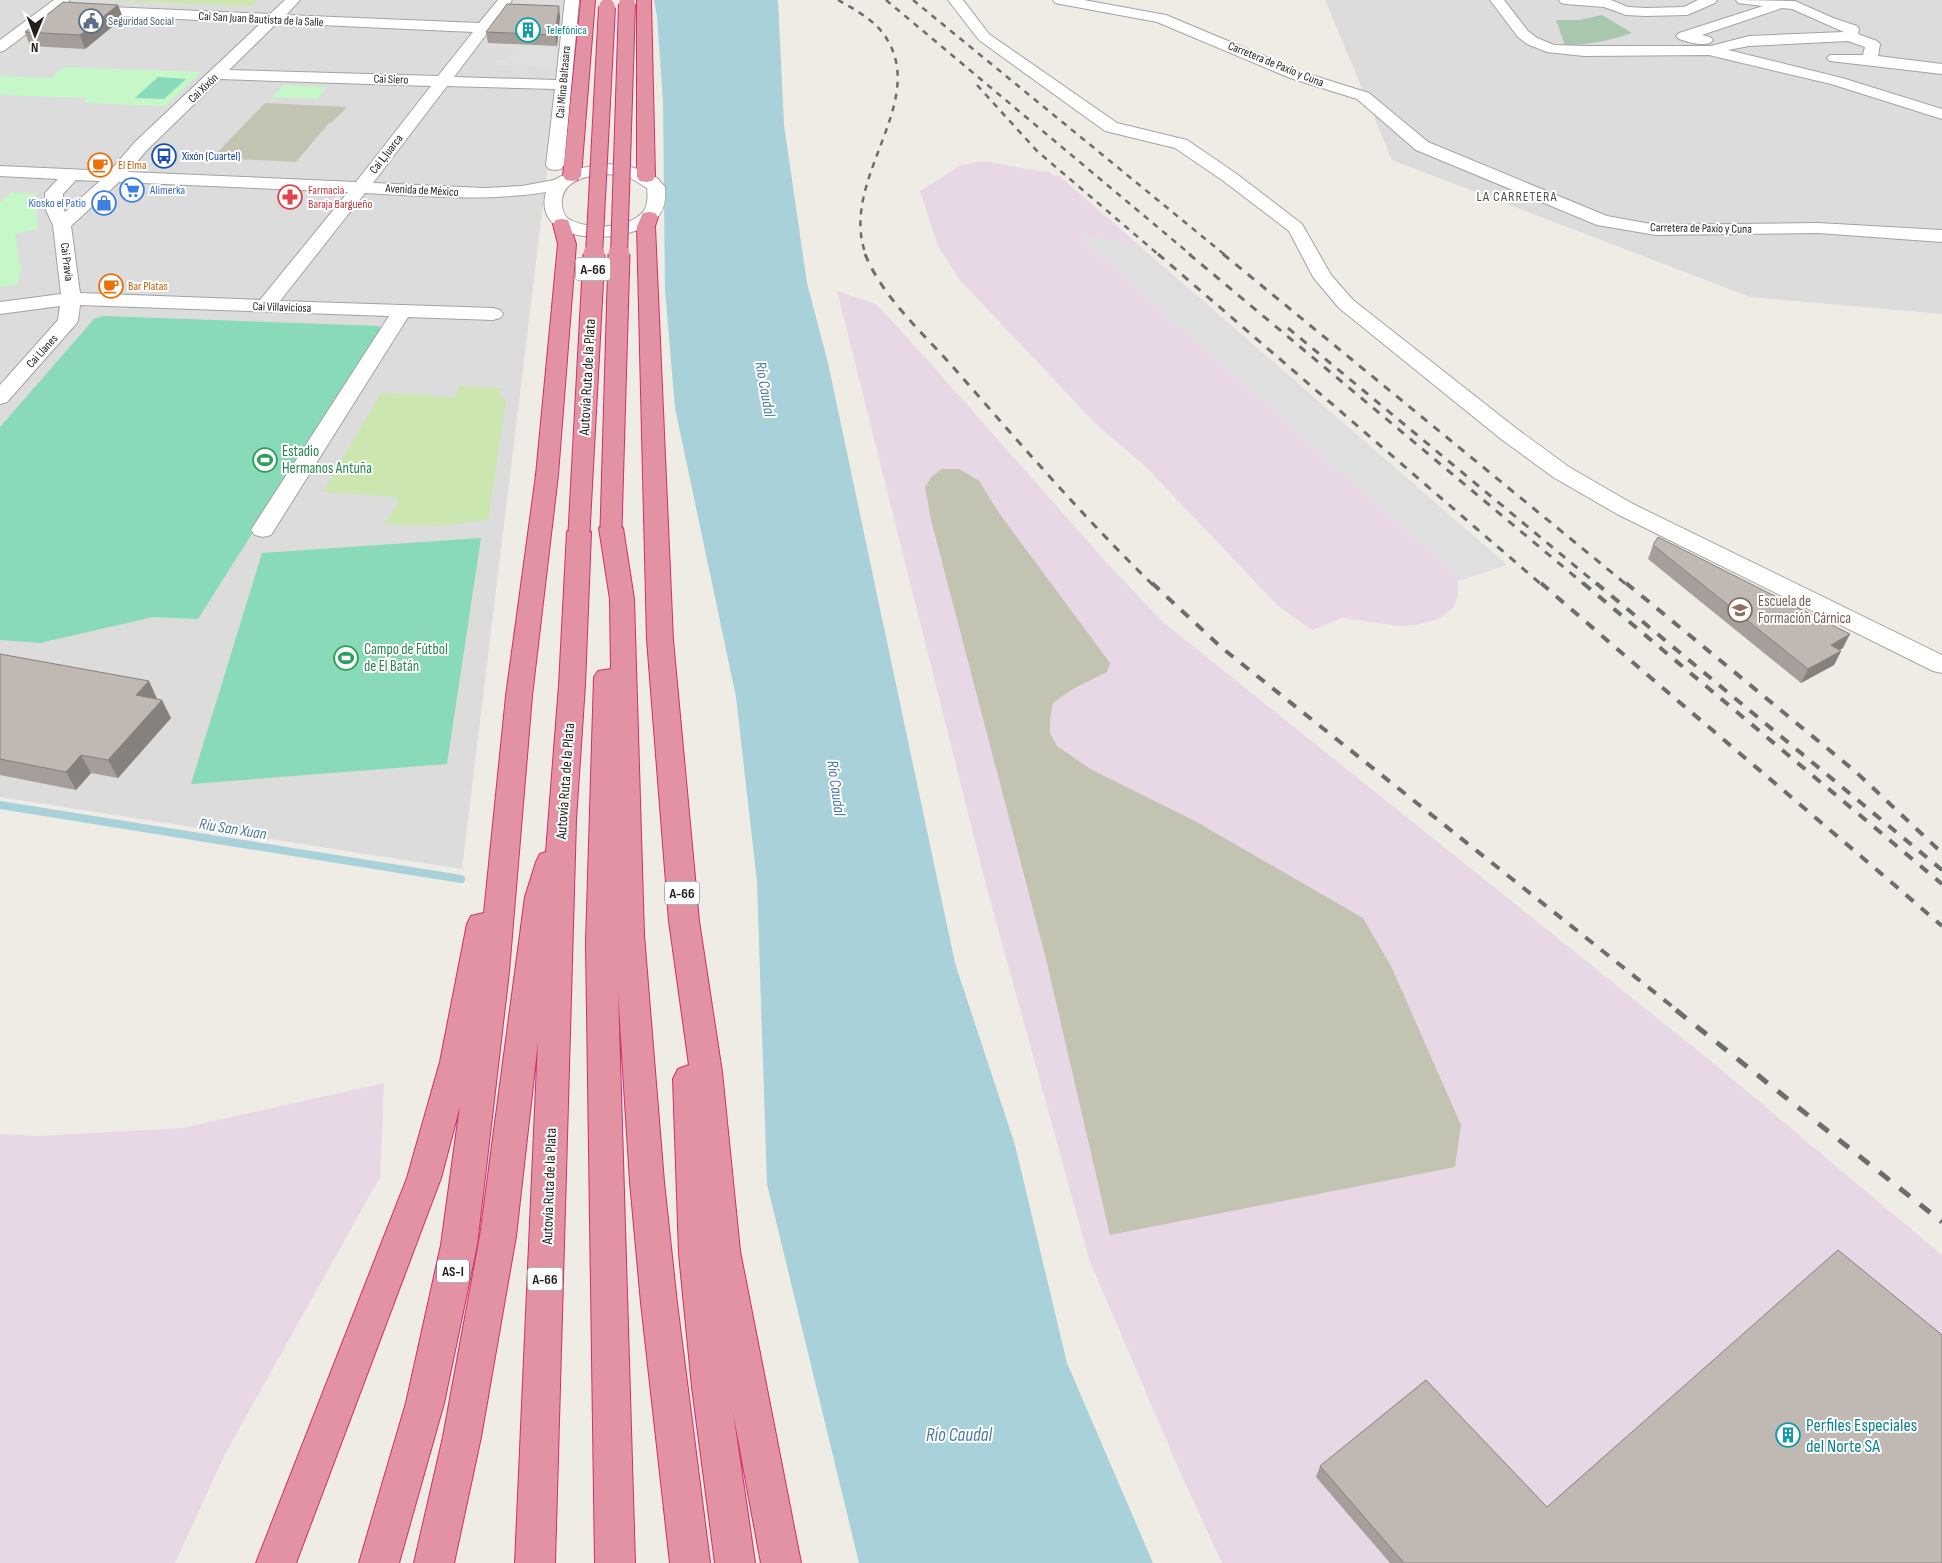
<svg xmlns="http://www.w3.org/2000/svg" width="1942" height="1563" font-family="'Sofia Sans Condensed',sans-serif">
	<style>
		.residential { fill: #dddcdc }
		.industrial { fill: #e8d8e6 }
		.construction { fill: #c3c3b2 }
		.grass { fill: #cce6af }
		.cemetery { fill: #a8c7ac }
		.park { fill: #c6f7c8 }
		.pitch { fill: #89dab8 }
		.parking { fill: #dfdfdf }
		.water { fill: #a9d1da }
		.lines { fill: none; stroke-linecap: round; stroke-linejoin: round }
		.stream { stroke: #a9d1da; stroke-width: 8 }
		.minor-casing { stroke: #a3a3a3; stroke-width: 2 }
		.highway-casing { stroke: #d12f6b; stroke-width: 2 }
		.minor { fill: #fff; fill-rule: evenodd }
		.highway { fill: #e292a3; fill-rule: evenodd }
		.rail-far3 { stroke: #6d6d6d; stroke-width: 2.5; stroke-dasharray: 6 6; stroke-linecap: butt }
		.rail-far2 { stroke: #6d6d6d; stroke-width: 3; stroke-dasharray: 8 8; stroke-linecap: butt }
		.rail-far1 { stroke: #6d6d6d; stroke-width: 4; stroke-dasharray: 10 10; stroke-linecap: butt }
		.rail { stroke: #6d6d6d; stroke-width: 5; stroke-dasharray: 13 13; stroke-linecap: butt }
		.highway-bridge-far1-casing { stroke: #d12f6b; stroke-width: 18; stroke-linecap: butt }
		.highway-bridge-casing { stroke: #d12f6b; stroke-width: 23; stroke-linecap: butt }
		.highway-bridge-far1 { stroke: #e292a3; stroke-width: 16 }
		.highway-bridge { stroke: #e292a3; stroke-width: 21 }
		.wall { fill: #a59e9a }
		.shaded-wall { fill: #86817d }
		.building { fill: #c0b8b3; stroke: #86817d }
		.labels { text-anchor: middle; stroke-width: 4; stroke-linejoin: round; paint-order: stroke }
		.far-street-label { font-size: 12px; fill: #1f1f1f; stroke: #fff }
		.far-service-label { font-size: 12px; fill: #4e5e75; stroke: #fff; text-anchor: start }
		.far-culture-label { font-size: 12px; fill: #0d838f; stroke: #fff; text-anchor: start }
		.far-transit-label { font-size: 12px; fill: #164399; stroke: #fff; text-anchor: start }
		.far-food-label { font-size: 12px; fill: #c56008; stroke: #fff; text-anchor: start }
		.far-shop-label { font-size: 12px; fill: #366cbe; stroke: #fff; text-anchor: start }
		.far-health-label { font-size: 12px; fill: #be3a42; stroke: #fff; text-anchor: start }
		.far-neighbourhood-label { font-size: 14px; letter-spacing: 1px; fill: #525252; stroke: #fff }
		.shield { fill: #fff; stroke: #626262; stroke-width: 1 }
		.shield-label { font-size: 14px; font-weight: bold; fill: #1f1f1f }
		.street-label { font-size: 15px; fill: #1f1f1f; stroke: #fff }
		.leisure-label { font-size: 15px; fill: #27864d; stroke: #fff; text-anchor: start }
		.education-label { font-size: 15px; fill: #785e54; stroke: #fff; text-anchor: start }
		.water-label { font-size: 16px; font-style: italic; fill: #4d7aa2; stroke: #fff }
		.near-culture-label { font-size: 18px; fill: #0d838f; stroke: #fff; text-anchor: start }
		.near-water-label { font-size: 19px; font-style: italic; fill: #4d7aa2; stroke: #fff }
	</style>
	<rect width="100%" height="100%" fill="#efece6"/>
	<g class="residential">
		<polygon points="0,0 568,0 462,869 0,797"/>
		<polygon points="1325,0 1942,0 1942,314 1750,297 1392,160"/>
	</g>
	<g class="industrial">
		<polygon points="984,161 1042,172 1049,171 1054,176 1058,175 1507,565 1458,581 1458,597 1452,609 1438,619 1417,625 1399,626 1342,618 1312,630 1277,605 1147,468 1094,422 959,279 937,244 920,191 961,165"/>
		<polygon points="837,291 876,304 924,356 1107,563 1162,621 1712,1062 1942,1255 1942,1563 1222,1563 1180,1472 1089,1259 986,885"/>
		<polygon points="384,1083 380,1177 225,1454 175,1563 0,1563 0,1134 38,1136 182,1128"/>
	</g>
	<g class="construction">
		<polygon points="265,103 347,107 332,122 329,123 296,162 218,158 215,160 207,160 210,157 213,157"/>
		<polygon points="942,469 960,469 979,481 999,513 1110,663 1107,672 1071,690 1053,703 1050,718 1050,733 1057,746 1092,770 1195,821 1363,918 1391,966 1461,1125 1455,1167 1110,1235 1046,959 931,520 925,487 932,476"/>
	</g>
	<g class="grass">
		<polygon points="100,0 258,0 252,6"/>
		<polygon points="460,386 501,388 499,395 506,401 488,520 438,526 384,524 397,505 397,497 323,492 381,393 455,397"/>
	</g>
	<path class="cemetery" d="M1602 15 1632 33C1609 41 1589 45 1565 45L1556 20H1579Z"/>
	<g class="park">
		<polygon points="64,67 201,72 166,106 83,103 88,98 0,95 0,76 51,78"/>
		<polygon points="284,85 327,87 317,99 272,97"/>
		<polygon points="11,192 36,194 37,229 15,234 21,270 18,284 0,287 0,202"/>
	</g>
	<g class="pitch">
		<polygon points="158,77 186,79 164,99 135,98"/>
		<polygon points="103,316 379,326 382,329 198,619 153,617 40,643 0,640 0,427 94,319"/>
		<polygon points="481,538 447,764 191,784 262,553"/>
	</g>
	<g class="parking">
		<polygon points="487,44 557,47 555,68 493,65 498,60 507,60 515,49 485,47"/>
		<polygon points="1078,235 1135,244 1507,565 1460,579"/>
	</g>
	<polygon class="water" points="654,0 778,0 784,125 807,283 828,363 955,963 1015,1145 1067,1363 1153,1563 859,1563 767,1184 757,882 736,697 675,408 665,290 663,102 657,16"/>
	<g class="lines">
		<polyline class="stream" points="0,805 461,879"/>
		<g class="minor-casing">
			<g id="minor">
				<path d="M54 0H70L65 5 270 14 285 0H300L286 15 479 23 498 0H512L454 77 556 80 565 0H579L564 165 561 169 555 170 549 169 546 165 555 89 447 86 373 183 484 188 522 186 554 180 575 169 607 164 627 166 645 171 657 178 665 187C666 199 665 210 656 219 630 245 531 248 546 192 486 202 426 196 365 193L280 301 493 308 500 310 503 314 500 318 493 320 408 317 271 535 263 537 255 535 251 530 389 316 80 305 78 321 75 325 7 402 0 404V385L58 320 60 306 0 314V302L61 294 53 225 45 208V193L58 179 0 176V166L110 171 135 142 261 23 54 13 5 50 0 52V40ZM277 23 473 32 438 76 229 70ZM220 79 431 86 356 182 128 172 147 150ZM607 174 627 176 647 188C648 196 648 206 643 212 627 230 586 230 567 218 563 213 561 206 562 199 565 179 590 175 607 174ZM76 180 100 181 65 212 63 208V194ZM119 182 348 192 260 300 80 293 71 226Z"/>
				<polygon points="948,0 963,0 989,34 1117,123 1187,140 1234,172 1302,224 1331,275 1353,300 1517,429 1569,467 1633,504 1942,655 1942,673 1933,671 1617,514 1553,477 1501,439 1339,308 1313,277 1289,231 1222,180 1175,148 1105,131 979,40"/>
				<polygon points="1053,0 1084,0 1166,15 1302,72 1369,93 1428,142 1607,216 1656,225 1818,223 1942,230 1942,242 1818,233 1656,235 1597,225 1416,150 1357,99 1290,78 1157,22 1060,4 1055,3"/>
				<path d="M1490 0H1504L1528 31 1537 38 1554 45 1584 46H1711L1749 36 1844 32 1792 9 1782 8 1702 35 1710 37 1713 40 1710 43C1700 46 1688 42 1679 39L1676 36 1679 33 1763 6 1738 3 1736 0 1795 1 1833 18 1857 26 1859 29 1858 34 1877 41 1880 44 1878 56 1942 64V74L1830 61 1827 58 1830 55H1863L1865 47 1848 41 1749 46 1728 50 1842 78 1942 109V119L1831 84 1709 55 1584 56 1547 52 1527 44 1518 37Z"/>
				<polygon points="1559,0 1611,0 1628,7 1646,8 1684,7 1698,0 1717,0 1715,3 1687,15 1646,16 1626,15 1604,7 1566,4 1561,3"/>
			</g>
		</g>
		<g class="highway-casing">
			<g id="highway">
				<polygon points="581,0 595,0 581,176 578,180 572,181 566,180 563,176"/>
				<polygon points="637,0 651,0 655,177 652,181 646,182 640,181 637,177"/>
				<polygon points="649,212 655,213 658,217 655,226 673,640 699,921 722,1072 740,1251 801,1563 761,1563 733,1412 755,1563 715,1563 692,1387 679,1254 673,1079 678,1069 689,1065 669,921 647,640 637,226 643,213"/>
				<polygon points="562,219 568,220 576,244 558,475 532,696 509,972 477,1245 444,1403 399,1563 359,1563 406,1403 441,1245 460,1106 441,1178 296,1563 256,1563 407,1178 440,1062 467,924 471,916 484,913 506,696 536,475 558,244 553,224 556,220"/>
				<polygon points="611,521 619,523 623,528 634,599 644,935 664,1182 677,1303 710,1563 670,1563 641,1303 630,1182 618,991 635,1563 595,1563 586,943 594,677 598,671 611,669 610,599 599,528 603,523"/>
				<polygon points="579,525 587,527 591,532 585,685 576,820 555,1563 515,1563 538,1041 516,1236 481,1437 454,1563 414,1563 443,1437 480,1236 525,897 536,862 540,854 546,852 559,685 567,532 571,527"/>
			</g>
		</g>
		<use href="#minor" class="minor"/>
		<use href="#highway" class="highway"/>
		<g class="rail-far3">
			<path d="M838 0C856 10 878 22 888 41 926 106 838 182 866 255"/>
			<polyline points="886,0 1191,255"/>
			<polyline points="913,0 1225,255"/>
			<polyline points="977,85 1037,151 1159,255"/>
		</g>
		<g class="rail-far2">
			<path d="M865 254C883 298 923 333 953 367 1018 441 1082 516 1153 585"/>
			<polyline points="1158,254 1542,585"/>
			<polyline points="1189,254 1585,585"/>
			<polyline points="1223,254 1627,585"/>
			<polyline points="1288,328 1598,585"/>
		</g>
		<g class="rail-far1">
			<polyline points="1152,583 1222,648 1678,1011"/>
			<path d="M1541 583C1674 699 1809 811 1942 926"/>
			<polyline points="1583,583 1942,884"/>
			<polyline points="1596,583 1942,870"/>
			<polyline points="1626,583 1856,772 1942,853"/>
		</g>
		<polyline class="rail" points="1676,1010 1942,1222"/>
		<g class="highway-bridge-far1-casing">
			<g id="highway-bridge-far1">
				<polyline points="594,255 607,7"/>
				<polyline points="619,255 627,4"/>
			</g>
		</g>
		<g class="highway-bridge-casing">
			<g id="highway-bridge">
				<polyline points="611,528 619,254"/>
				<polyline points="579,532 594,254"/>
			</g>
		</g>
		<use href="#highway-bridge-far1" class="highway-bridge-far1"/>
		<use href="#highway-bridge" class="highway-bridge"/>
	</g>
	<g class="wall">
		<polygon points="118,5 123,18 85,49 30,46 25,32"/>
		<polygon points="560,17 557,46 488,43 486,32"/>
		<polygon points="1653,545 1843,648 1839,650 1841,651 1834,665 1801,683 1648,559"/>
		<polygon points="0,654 149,681 157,699 171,718 118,778 91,773 76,790 0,775"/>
		<polygon points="1320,1466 1547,1507 1942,1563 1390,1563 1316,1477"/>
	</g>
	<g class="shaded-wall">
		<polygon points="118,5 123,18 85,49 80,35"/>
		<polygon points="559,6 560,17 557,46 555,35"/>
		<polygon points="1850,634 1843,648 1824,658 1831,645"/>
		<polygon points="1841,651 1834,665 1801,683 1808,669"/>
		<polygon points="149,681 157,699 136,695"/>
		<polygon points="162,700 171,718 118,778 108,760"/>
		<polygon points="81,755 91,773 76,790 66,772"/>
	</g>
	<g class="building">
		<polygon points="63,2 118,5 80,35 25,32"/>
		<polygon points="507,4 559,6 555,35 486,32"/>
		<polygon points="1658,537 1850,634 1831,645 1841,651 1808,669 1653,545"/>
		<polygon points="0,654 149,681 136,695 162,700 108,760 81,755 66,772 0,759"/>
		<polygon points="1838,1250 1942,1335 1942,1563 1404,1563 1320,1466 1426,1380 1547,1507"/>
	</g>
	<defs>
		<g id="civic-ring" transform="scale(1.25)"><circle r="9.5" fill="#fff" stroke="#5c6f8a" stroke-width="1.5"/><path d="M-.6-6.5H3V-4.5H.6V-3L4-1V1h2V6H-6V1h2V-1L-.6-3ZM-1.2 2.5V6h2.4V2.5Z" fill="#5c6f8a"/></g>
		<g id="building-ring" transform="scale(1.25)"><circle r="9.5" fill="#fff" stroke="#0f9aa8" stroke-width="1.5"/><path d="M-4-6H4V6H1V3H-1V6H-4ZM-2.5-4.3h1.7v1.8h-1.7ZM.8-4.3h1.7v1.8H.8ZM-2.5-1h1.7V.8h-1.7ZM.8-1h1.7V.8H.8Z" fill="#0f9aa8"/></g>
		<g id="bus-ring" transform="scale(1.25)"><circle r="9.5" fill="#fff" stroke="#1a4fb4" stroke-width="1.5"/><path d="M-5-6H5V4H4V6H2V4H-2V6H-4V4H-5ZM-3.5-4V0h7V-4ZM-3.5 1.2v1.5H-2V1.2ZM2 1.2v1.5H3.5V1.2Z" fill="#1a4fb4"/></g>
		<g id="cafe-ring" transform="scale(1.25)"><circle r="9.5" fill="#fff" stroke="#e8710a" stroke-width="1.5"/><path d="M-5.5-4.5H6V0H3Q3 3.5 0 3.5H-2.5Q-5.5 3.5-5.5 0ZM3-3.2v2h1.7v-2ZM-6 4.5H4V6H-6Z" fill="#e8710a"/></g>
		<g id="supermarket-ring" transform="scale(1.25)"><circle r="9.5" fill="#fff" stroke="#3f7fe0" stroke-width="1.5"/><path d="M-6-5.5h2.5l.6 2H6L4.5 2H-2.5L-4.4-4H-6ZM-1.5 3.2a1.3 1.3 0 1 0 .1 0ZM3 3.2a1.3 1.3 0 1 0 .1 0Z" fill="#3f7fe0"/></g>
		<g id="pharmacy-ring" transform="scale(1.25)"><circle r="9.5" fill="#fff" stroke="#e0444e" stroke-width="1.5"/><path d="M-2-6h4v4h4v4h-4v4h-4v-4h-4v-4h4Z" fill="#e0444e"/></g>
		<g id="shop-ring" transform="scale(1.25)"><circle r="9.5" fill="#fff" stroke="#3f7fe0" stroke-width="1.5"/><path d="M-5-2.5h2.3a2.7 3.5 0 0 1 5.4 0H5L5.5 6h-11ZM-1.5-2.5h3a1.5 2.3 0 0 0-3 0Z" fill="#3f7fe0"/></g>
		<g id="stadium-ring" transform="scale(1.25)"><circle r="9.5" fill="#fff" stroke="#2e9e5b" stroke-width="1.5"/><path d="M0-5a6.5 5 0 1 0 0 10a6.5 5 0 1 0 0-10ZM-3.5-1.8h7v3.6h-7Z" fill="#2e9e5b"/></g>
		<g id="university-ring" transform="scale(1.25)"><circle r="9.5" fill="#fff" stroke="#8d6e63" stroke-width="1.5"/><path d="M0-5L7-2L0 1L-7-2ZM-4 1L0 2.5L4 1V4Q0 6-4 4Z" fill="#8d6e63"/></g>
	</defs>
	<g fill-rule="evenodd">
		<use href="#civic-ring" x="91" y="21"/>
		<use href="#building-ring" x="528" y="30"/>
		<use href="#bus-ring" x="164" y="156"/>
		<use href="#cafe-ring" x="100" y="165"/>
		<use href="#supermarket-ring" x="132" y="190"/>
		<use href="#pharmacy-ring" x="290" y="197"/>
		<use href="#shop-ring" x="104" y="203"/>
		<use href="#cafe-ring" x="111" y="286"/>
		<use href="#stadium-ring" x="265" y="460"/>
		<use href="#university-ring" x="1740" y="610"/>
		<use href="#stadium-ring" x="346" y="658"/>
		<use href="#building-ring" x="1788" y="1435"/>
	</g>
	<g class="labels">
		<g class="far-street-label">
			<text transform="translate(261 19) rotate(3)" y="4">Cai San Juan Bautista de la Salle</text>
			<text transform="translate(1276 64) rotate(22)" y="4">Carretera de Paxío y Cuna</text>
			<text transform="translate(391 79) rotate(2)" y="4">Cai Siero</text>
			<text transform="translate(563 82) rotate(-85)" y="4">Cai Mina Baltasara</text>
			<text transform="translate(203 88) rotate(-44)" y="4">Cai Xixón</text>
			<text transform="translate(386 154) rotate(-52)" y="4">Cai Ḷḷuarca</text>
			<text transform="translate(422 190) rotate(3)" y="4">Avenida de México</text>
			<text transform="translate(1701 228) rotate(1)" y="4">Carretera de Paxío y Cuna</text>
			<text transform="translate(67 262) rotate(83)" y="4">Cai Pravia</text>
			<text transform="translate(282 307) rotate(2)" y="4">Cai Villaviciosa</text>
			<text transform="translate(42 351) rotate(-48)" y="4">Cai Llanes</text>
		</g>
		<g class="far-service-label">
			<text x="108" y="25">Seguridad Social</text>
		</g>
		<g class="far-culture-label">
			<text x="546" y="34">Telefónica</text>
		</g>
		<g class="far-transit-label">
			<text x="182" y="160">Xixón (Cuartel)</text>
		</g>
		<g class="far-food-label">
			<text x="118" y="169">El Elma</text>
			<text x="128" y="290">Bar Platas</text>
		</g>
		<g class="far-shop-label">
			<text x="150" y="194">Alimerka</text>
			<text x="86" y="207" text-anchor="end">Kiosko el Patio</text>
		</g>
		<g class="far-health-label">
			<text x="308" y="194">Farmacia<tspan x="308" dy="14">Baraja Bargueño</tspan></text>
		</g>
		<g class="far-neighbourhood-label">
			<text x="1517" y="201">LA CARRETERA</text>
		</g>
		<g class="shield">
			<rect x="575.5" y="257.5" width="35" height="23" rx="4"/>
			<rect x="664.5" y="881.5" width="35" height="23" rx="4"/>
			<rect x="437" y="1259.5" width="32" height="23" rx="4"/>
			<rect x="527.5" y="1267.5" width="35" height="23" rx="4"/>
		</g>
		<g class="shield-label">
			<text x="593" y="274">A-66</text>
			<text x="682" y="898">A-66</text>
			<text x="453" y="1276">AS-I</text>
			<text x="545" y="1284">A-66</text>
		</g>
		<g class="street-label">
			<text transform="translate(587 377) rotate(-87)" y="5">Autovía Ruta de la Plata</text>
			<text transform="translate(565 781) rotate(-86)" y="5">Autovía Ruta de la Plata</text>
			<text transform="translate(549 1186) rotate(-88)" y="5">Autovía Ruta de la Plata</text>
		</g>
		<g class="leisure-label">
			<text x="282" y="456">Estadio<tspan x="282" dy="17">Hermanos Antuña</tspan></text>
			<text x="364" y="654">Campo de Fútbol<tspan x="364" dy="17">de El Batán</tspan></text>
		</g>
		<g class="education-label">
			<text x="1758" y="606">Escuela de<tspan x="1758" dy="17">Formación Cárnica</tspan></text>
		</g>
		<g class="water-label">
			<text transform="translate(766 389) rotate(80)" y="6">Río Caudal</text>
			<text transform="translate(837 788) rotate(82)" y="6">Río Caudal</text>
			<text transform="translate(233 828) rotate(9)" y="6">Ríu San Xuan</text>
		</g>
		<g class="near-culture-label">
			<text x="1806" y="1431">Perfiles Especiales<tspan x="1806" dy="21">del Norte SA</tspan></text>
		</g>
		<g class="near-water-label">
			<text x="959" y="1441">Río Caudal</text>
		</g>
	</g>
	<g transform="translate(35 35) rotate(181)" stroke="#ffffff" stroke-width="4" paint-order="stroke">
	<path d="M0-4L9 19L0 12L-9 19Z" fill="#1f1f1f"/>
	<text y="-8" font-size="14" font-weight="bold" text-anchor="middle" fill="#1f1f1f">N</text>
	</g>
</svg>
